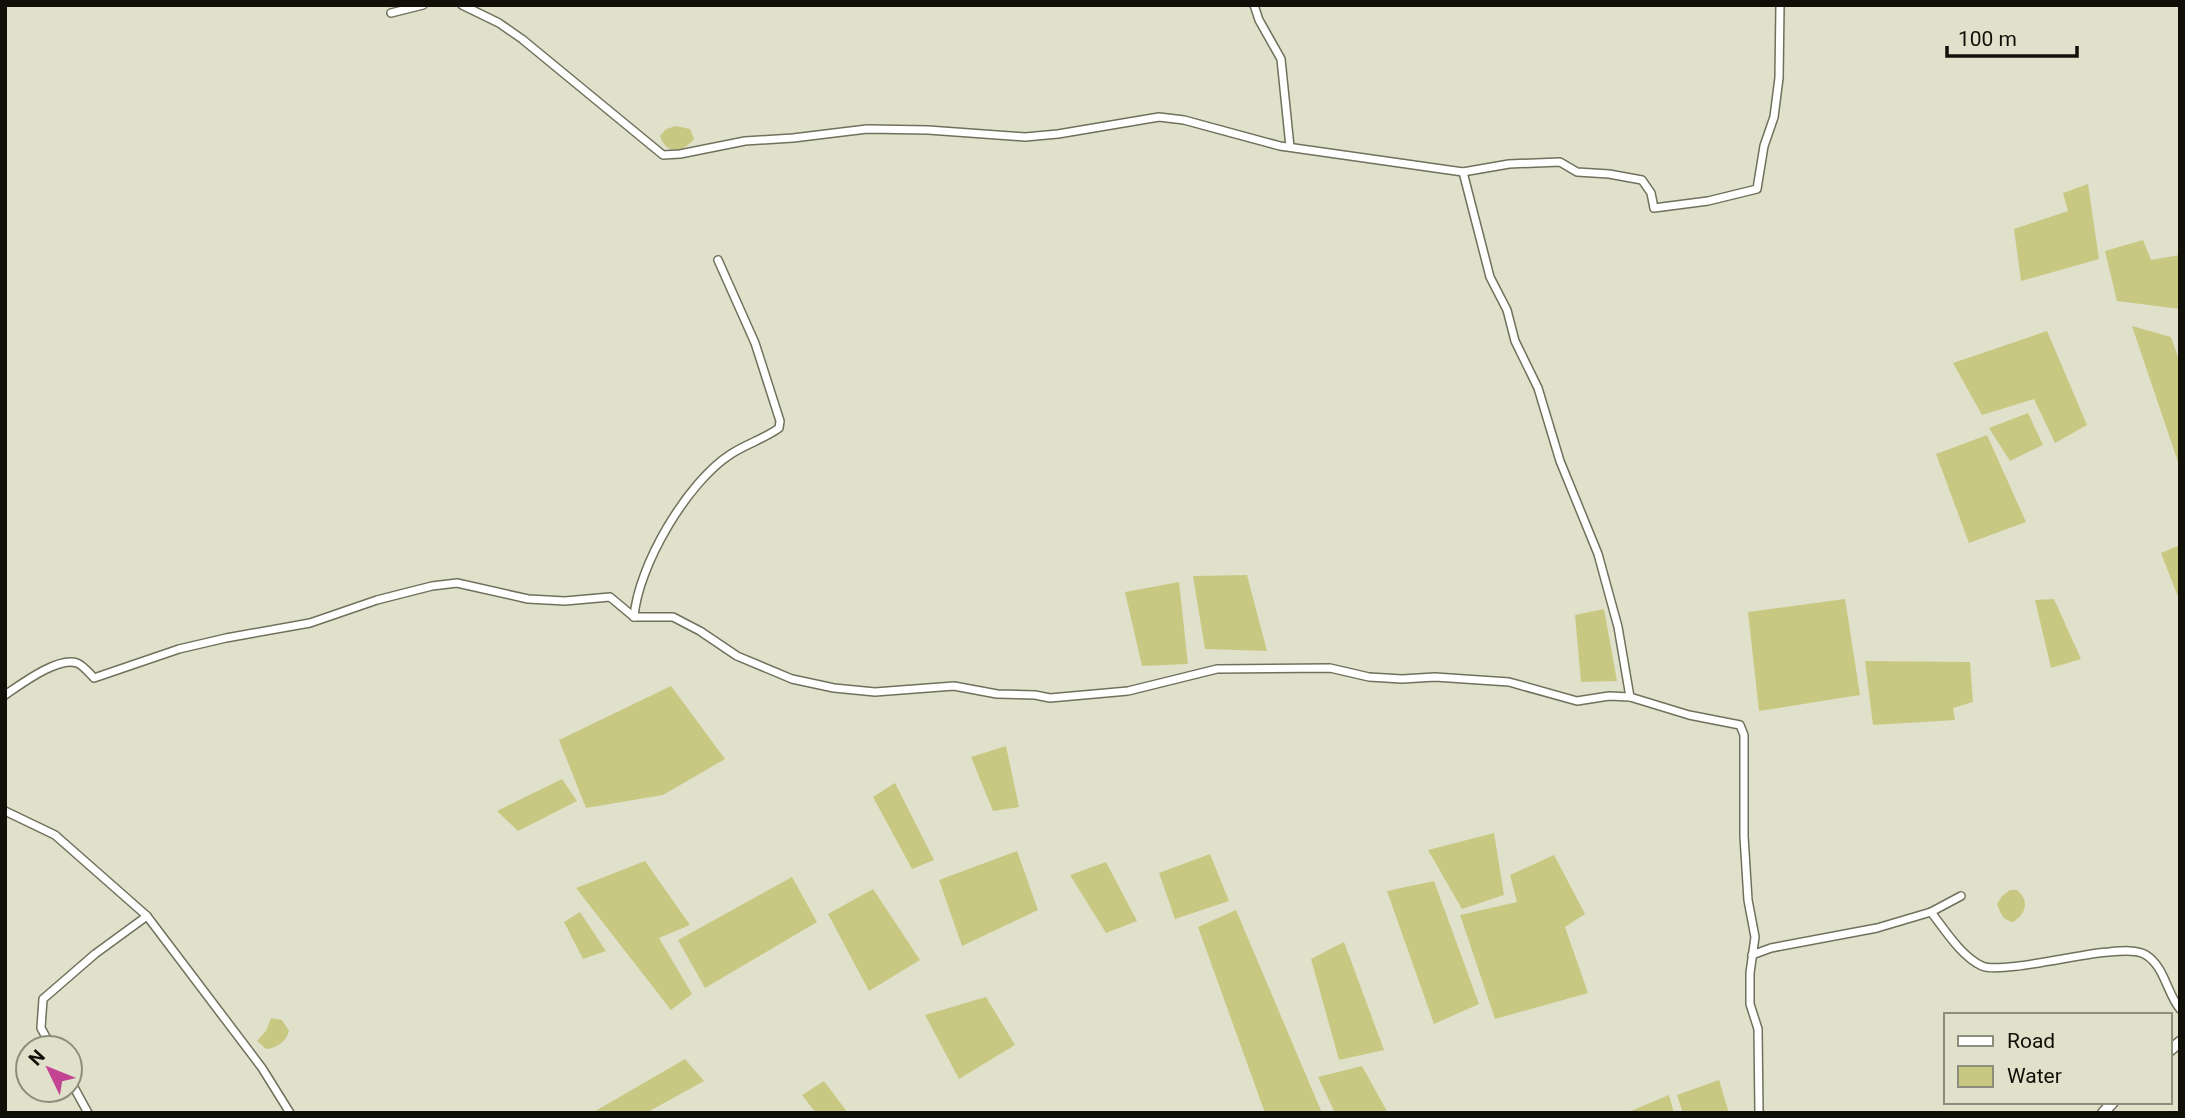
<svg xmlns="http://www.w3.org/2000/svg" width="2185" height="1118" font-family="Roboto,sans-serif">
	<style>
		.water { fill: #c9c883 }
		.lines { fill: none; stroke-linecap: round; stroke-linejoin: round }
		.street-casing { stroke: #70705c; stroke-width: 10 }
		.secondary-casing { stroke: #70705c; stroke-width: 13 }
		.street { stroke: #fff; stroke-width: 7 }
		.secondary { stroke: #fff; stroke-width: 10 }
	</style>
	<rect width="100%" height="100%" fill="#e0e1ca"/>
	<g class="water">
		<path d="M676 126 690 129 694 139C682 153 666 155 660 136L666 129Z"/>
		<polygon points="2088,184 2099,259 2021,281 2014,229 2068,211 2063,193"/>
		<polygon points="2143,240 2151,260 2180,255 2180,309 2117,301 2105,251"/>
		<polygon points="2132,326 2171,337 2180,363 2180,468"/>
		<polygon points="2047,331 2087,425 2055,443 2034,399 1982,415 1953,363"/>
		<polygon points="2028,413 2043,445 2010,461 1989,428"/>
		<polygon points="1987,435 2026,522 1969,543 1936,454"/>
		<polygon points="2180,545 2180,602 2161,553"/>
		<polygon points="1247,575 1267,651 1205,649 1193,576"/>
		<polygon points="1179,582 1188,664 1142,666 1125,592"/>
		<polygon points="1845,599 1860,695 1759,711 1748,612"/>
		<polygon points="2054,599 2081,659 2051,668 2035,600"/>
		<polygon points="1604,609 1617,681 1581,682 1575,615"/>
		<polygon points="1865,661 1970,662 1973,702 1953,708 1955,720 1873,725"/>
		<polygon points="671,686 725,759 663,795 586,808 559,740"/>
		<polygon points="1006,746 1019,807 993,811 971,757"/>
		<polygon points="562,779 577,801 518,831 497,811"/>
		<polygon points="895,783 934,860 912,869 873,797"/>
		<polygon points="1494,833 1504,895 1462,909 1428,850"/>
		<polygon points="1017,851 1038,910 962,946 939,880"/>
		<polygon points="1210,854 1229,901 1175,919 1159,873"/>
		<polygon points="1554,855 1585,914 1565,927 1588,993 1495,1019 1460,915 1517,902 1510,875"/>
		<polygon points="645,861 690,925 659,938 692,994 671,1010 576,888"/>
		<polygon points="1106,862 1137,921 1106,933 1070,875"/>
		<polygon points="792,877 817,922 705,988 678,940"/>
		<polygon points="1434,881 1479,1004 1434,1024 1387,891"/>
		<polygon points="873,889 920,960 869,991 828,914"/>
		<path d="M2010 890H2017C2030 901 2026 914 2013 922 2002 920 2001 914 1997 904L2002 896Z"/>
		<polygon points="1236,910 1322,1113 1265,1113 1198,927"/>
		<polygon points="580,912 606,951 583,959 564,922"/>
		<polygon points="1344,942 1384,1050 1339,1060 1311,959"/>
		<polygon points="986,997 1015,1045 959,1079 925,1015"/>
		<path d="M271 1018 282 1020 289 1031C286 1042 277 1048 266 1049L257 1041 266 1031Z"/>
		<polygon points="685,1059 704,1081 646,1113 592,1113"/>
		<polygon points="1362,1066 1388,1113 1335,1113 1318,1077"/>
		<polygon points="1719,1080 1729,1113 1683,1113 1677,1095"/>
		<polygon points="824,1081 848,1113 816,1113 802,1095"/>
		<polygon points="1669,1095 1674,1113 1626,1113"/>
	</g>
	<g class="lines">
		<g class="street-casing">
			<g id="street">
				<polyline points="462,5 499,23 522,39 663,155 680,154 745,141 793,138 867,129 928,130 1025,137 1058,134 1159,117 1184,120 1280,146 1463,172 1509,164 1560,162 1577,172 1609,174 1642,180 1651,193 1654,208 1708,201 1757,189 1764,146 1774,117 1779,78 1780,5"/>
				<polyline points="1254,5 1259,20 1281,59 1290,147"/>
				<polyline points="391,13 423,5"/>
				<polyline points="1463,172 1490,277 1507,310 1515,341 1538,388 1560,461 1598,554 1618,627 1630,697"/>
				<path d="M634 617C638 566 687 482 731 454 746 444 764 439 779 428L780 421 755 343 718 260"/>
				<path d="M5 695C20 685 58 656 77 663 83 665 89 673 94 678L179 649 226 638 310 623 377 600 432 586 457 583 528 599 565 601 610 597 634 617H673L700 631 737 656 792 679 834 688 875 692 954 686 997 694 1035 695 1050 698 1128 691 1217 669 1330 668 1369 677 1402 679 1435 677 1509 682 1577 701 1609 696 1630 697 1689 715 1740 725 1744 735V836L1748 900 1755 937 1750 973V1004L1758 1029 1759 1113"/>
				<polyline points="5,811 55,835 147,916 262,1068 290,1113"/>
				<polyline points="1931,912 1961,896"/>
				<path d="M1752 955 1771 948 1877 928 1931 912C1945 930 1961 956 1982 966 2000 974 2083 953 2109 952 2120 951 2137 949 2146 955 2165 967 2167 994 2180 1009"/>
				<polyline points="52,1048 41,1028 43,999 95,954 147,916"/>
				<polyline points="70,1080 88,1113"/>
			</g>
		</g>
		<g class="secondary-casing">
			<g id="secondary">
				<polyline points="2169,1051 2180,1042"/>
				<polyline points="2103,1113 2113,1102"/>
			</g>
		</g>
		<use href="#street" class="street"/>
		<use href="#secondary" class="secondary"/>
	</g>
	<rect width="2185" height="1118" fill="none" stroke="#101008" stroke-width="14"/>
	<rect x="1944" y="1013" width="228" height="91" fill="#e0e1ca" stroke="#8d8d7c" stroke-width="2"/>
	<rect x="1958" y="1036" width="35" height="10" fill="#ffffff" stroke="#8d8d7c" stroke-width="2"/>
	<text x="2007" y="1048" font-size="21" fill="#101008">Road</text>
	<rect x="1958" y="1066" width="35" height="21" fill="#c9c883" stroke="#8d8d7c" stroke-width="2"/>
	<text x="2007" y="1083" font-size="21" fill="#101008">Water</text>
	<g transform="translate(49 1069) rotate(313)"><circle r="33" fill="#e0e1ca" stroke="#8d8d7c" stroke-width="2"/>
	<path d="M0-5L12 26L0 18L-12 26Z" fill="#c24493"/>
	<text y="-10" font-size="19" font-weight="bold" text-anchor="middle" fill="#101008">N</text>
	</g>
	<path d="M1947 46v10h130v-10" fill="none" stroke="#101008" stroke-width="3.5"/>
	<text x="1958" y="46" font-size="21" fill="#101008" stroke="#e0e1ca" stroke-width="5" paint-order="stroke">100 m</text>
</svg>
